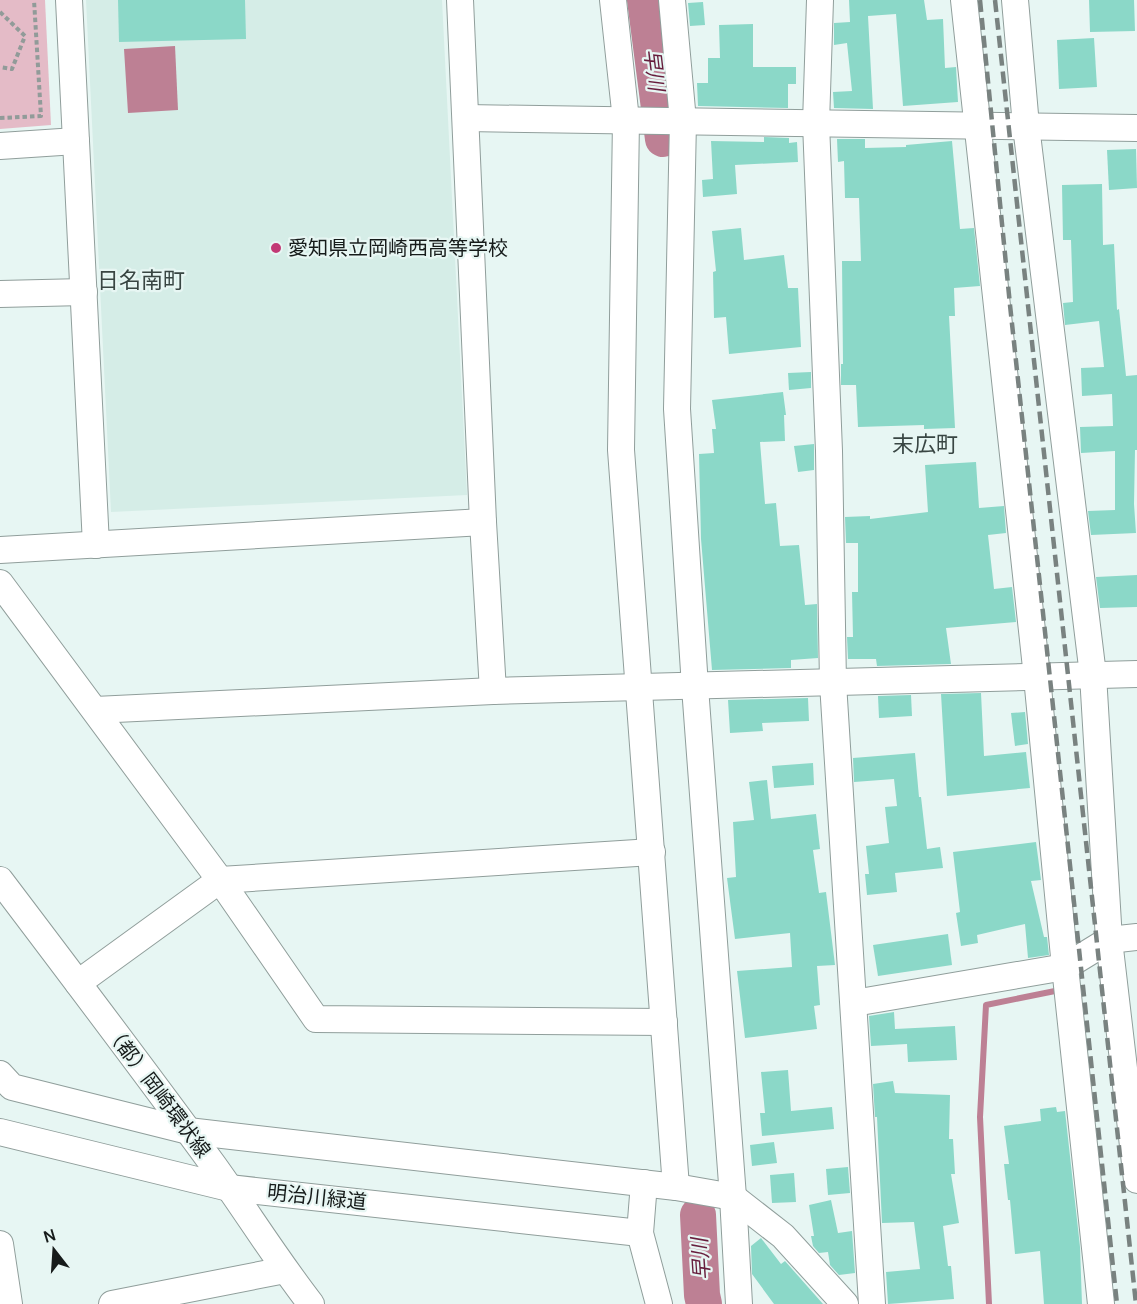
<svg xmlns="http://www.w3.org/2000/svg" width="1137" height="1304" font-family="Manrope,'Noto Sans JP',sans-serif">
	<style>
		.built { fill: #d5ede7 }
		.green { fill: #e4bbc7 }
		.water { fill: #bd8094 }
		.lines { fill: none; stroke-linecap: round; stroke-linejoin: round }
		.stream { stroke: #bd8094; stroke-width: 6 }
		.river { stroke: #bd8094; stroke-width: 36 }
		.building { fill: #8bd8c8 }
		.minor-casing { stroke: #909e9b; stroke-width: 28 }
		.path { stroke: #919b99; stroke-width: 4; stroke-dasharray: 4.5 3; stroke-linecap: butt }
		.minor { stroke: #fff; stroke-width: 26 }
		.rail { stroke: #798280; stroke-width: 4.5; stroke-dasharray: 12 6; stroke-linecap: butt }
		.poi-dot { fill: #c23975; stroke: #e7f6f3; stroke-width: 2 }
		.labels { text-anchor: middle; stroke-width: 4.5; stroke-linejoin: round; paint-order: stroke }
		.poi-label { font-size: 20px; fill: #161b1a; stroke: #e7f6f3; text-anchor: start }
		.street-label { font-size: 20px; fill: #161b1a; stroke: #e7f6f3 }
		.water-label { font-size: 21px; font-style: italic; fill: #671e3d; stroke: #e7f6f3 }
		.quarter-label { font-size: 22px; fill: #394643; stroke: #e7f6f3 }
	</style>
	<rect width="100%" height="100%" fill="#e7f6f3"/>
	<polygon class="built" points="86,0 442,0 467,495 111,512"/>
	<polygon class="green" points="0,0 45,0 51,125 0,129"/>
	<polygon class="water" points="175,46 178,110 128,113 124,49"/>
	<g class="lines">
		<polyline class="stream" points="989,1304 980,1117 986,1005 1055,991"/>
		<g class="river">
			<polyline points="645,0 663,139"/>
			<polyline points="698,1215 702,1295 704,1304"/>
		</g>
	</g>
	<g class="building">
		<polygon points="118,0 245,0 246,39 119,42"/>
		<polygon points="849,0 924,0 927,20 943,19 945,68 956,67 958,102 903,106 896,14 868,16 873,109 834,108 833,92 852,91 847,43 834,45 834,23 850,22"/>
		<polygon points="1089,0 1134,0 1135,31 1090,32"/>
		<polygon points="703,2 705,25 690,26 688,3"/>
		<polygon points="753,24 753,67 796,67 796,84 788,84 788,108 698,106 697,83 708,83 708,58 720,58 719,25"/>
		<polygon points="1094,38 1097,87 1059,89 1057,40"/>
		<polygon points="764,137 789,138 789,143 797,142 798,162 735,165 737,194 703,197 702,180 713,179 711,141 764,142"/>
		<polygon points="837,139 865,139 865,148 906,147 906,145 952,141 960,229 974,228 980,286 954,288 955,316 949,316 955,428 924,429 924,425 858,427 856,385 841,385 841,364 843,364 842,261 861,261 859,198 845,198 844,161 838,162"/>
		<polygon points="1136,149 1137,188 1109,190 1107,150"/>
		<polygon points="1102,184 1103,245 1114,244 1117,310 1119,309 1126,376 1137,375 1137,450 1135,450 1134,504 1136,533 1091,535 1088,511 1115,510 1115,451 1081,453 1080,427 1113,426 1112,394 1082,396 1081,368 1104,367 1099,321 1065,325 1063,303 1073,302 1071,240 1063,240 1062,185"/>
		<polygon points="741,228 744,260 784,255 788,288 798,288 801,347 729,354 726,317 714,318 713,272 716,271 712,231"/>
		<polygon points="811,372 811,388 789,390 788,373"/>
		<polygon points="783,392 786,415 784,415 785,441 760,442 765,504 776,503 780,546 799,545 805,605 817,604 818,658 791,660 791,668 712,670 701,539 699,454 714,453 712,429 716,429 712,400"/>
		<polygon points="814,444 814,470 798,472 794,446"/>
		<polygon points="976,462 979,508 1004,506 1006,533 988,535 994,589 1012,587 1016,622 946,628 951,664 877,666 876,659 848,659 847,637 853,637 852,592 858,592 858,543 846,543 845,517 870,516 870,519 928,512 925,465"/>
		<polygon points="1137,575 1137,607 1100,608 1096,577"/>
		<polygon points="981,693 984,756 1026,752 1030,788 947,796 941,694"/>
		<polygon points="911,695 912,716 879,718 878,696"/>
		<polygon points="808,698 809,721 762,723 763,731 730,733 728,700"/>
		<polygon points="1025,712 1028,744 1015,746 1011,713"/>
		<polygon points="915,753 919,797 921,797 927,849 940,847 943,868 895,873 897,892 867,895 865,874 869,874 866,846 889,843 885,807 897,806 894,779 854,782 853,758"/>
		<polygon points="813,763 814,785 774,788 772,766"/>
		<polygon points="767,780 771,819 816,814 820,849 813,850 819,893 826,892 835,965 817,966 820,1005 814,1006 817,1029 745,1038 737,971 792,967 790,933 735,939 727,878 736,877 733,822 754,820 749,782"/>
		<polygon points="1036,842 1041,880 1031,881 1044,937 1047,937 1049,955 1028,958 1025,924 977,935 978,943 961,946 956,913 960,912 953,852"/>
		<polygon points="948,934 952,965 878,976 873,945"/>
		<polygon points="894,1012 895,1029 955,1026 957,1060 908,1062 907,1044 871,1046 869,1016"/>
		<polygon points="788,1070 791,1111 832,1107 834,1129 762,1136 760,1113 765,1113 761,1072"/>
		<polygon points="893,1081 895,1093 950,1095 949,1139 953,1139 955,1174 951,1174 959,1223 943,1226 948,1266 951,1266 954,1299 888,1304 886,1272 920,1269 914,1222 882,1223 877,1117 875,1117 873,1084"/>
		<polygon points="1056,1107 1057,1112 1065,1111 1080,1247 1082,1304 1044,1304 1040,1251 1015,1254 1010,1200 1008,1200 1004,1164 1009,1164 1004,1126 1041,1121 1040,1109"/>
		<polygon points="774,1142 777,1163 752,1166 750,1145"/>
		<polygon points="848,1167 850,1193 828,1195 826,1169"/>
		<polygon points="794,1173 796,1202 772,1203 770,1175"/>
		<polygon points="831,1200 838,1233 852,1231 855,1273 839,1275 830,1265 828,1252 819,1253 813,1246 811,1236 814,1236 809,1205"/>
		<polygon points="761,1238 781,1264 785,1261 823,1304 774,1304 752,1274 751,1246"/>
	</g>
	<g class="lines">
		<g class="minor-casing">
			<g id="minor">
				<polyline points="69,0 96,545"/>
				<polyline points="460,0 483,522 493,691"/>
				<polyline points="613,0 626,120 621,450 676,1187"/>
				<polyline points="672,0 683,121 677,409 695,687 733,1197 739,1304"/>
				<polyline points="820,0 816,123 829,451 833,683 872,1304"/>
				<polyline points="964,0 1037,677 1065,967 1101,1304"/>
				<polyline points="1015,0 1026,126 1093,675 1109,940 1137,1180"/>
				<polyline points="466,118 1137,128"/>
				<polyline points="0,146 76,141"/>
				<polyline points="0,294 84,292"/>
				<polyline points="0,550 483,522"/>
				<polyline points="0,583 220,880 316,1019 664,1022"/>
				<polyline points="95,710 493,691 1137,674"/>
				<path d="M0 880C72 975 144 1070 214 1166 247 1212 276 1259 311 1304"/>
				<polyline points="78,983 220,880 652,852"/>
				<polyline points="854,1003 1065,967 1109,940 1137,937"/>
				<polyline points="0,1074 12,1087 188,1131 676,1187 733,1197 783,1236 845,1304"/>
				<polyline points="0,1132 229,1188 640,1233"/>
				<polyline points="644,1183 640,1233 659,1304"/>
				<polyline points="0,1244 9,1304"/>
				<polyline points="112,1304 285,1270"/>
			</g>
		</g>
		<g class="path">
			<polyline points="0,12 25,36 12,69 0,67"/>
			<polyline points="0,118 41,116 34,0"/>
		</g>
		<use href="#minor" class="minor"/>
		<g class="rail">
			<polyline points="980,0 1010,305 1117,1304"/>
			<polyline points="995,0 1136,1304"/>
		</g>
	</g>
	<circle class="poi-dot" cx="276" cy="248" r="6"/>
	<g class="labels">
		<g class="poi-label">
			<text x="288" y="255">愛知県立岡崎西高等学校</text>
		</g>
		<g class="street-label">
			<text transform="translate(158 1091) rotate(53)" y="7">（都）岡崎環状線</text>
			<text transform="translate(317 1197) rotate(6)" y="7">明治川緑道</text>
		</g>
		<g class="water-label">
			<text transform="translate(654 70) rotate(83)" y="7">早川</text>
			<text transform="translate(701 1259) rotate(-94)" y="7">早川</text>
		</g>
		<g class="quarter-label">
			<text x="141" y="288">日名南町</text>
			<text x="925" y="452">末広町</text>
		</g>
	</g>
	<g transform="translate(54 1250) rotate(343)" stroke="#e7f6f3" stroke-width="4.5" paint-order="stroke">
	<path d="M0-4.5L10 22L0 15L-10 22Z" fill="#161b1a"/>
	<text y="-9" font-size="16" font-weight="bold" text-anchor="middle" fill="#161b1a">N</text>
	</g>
</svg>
